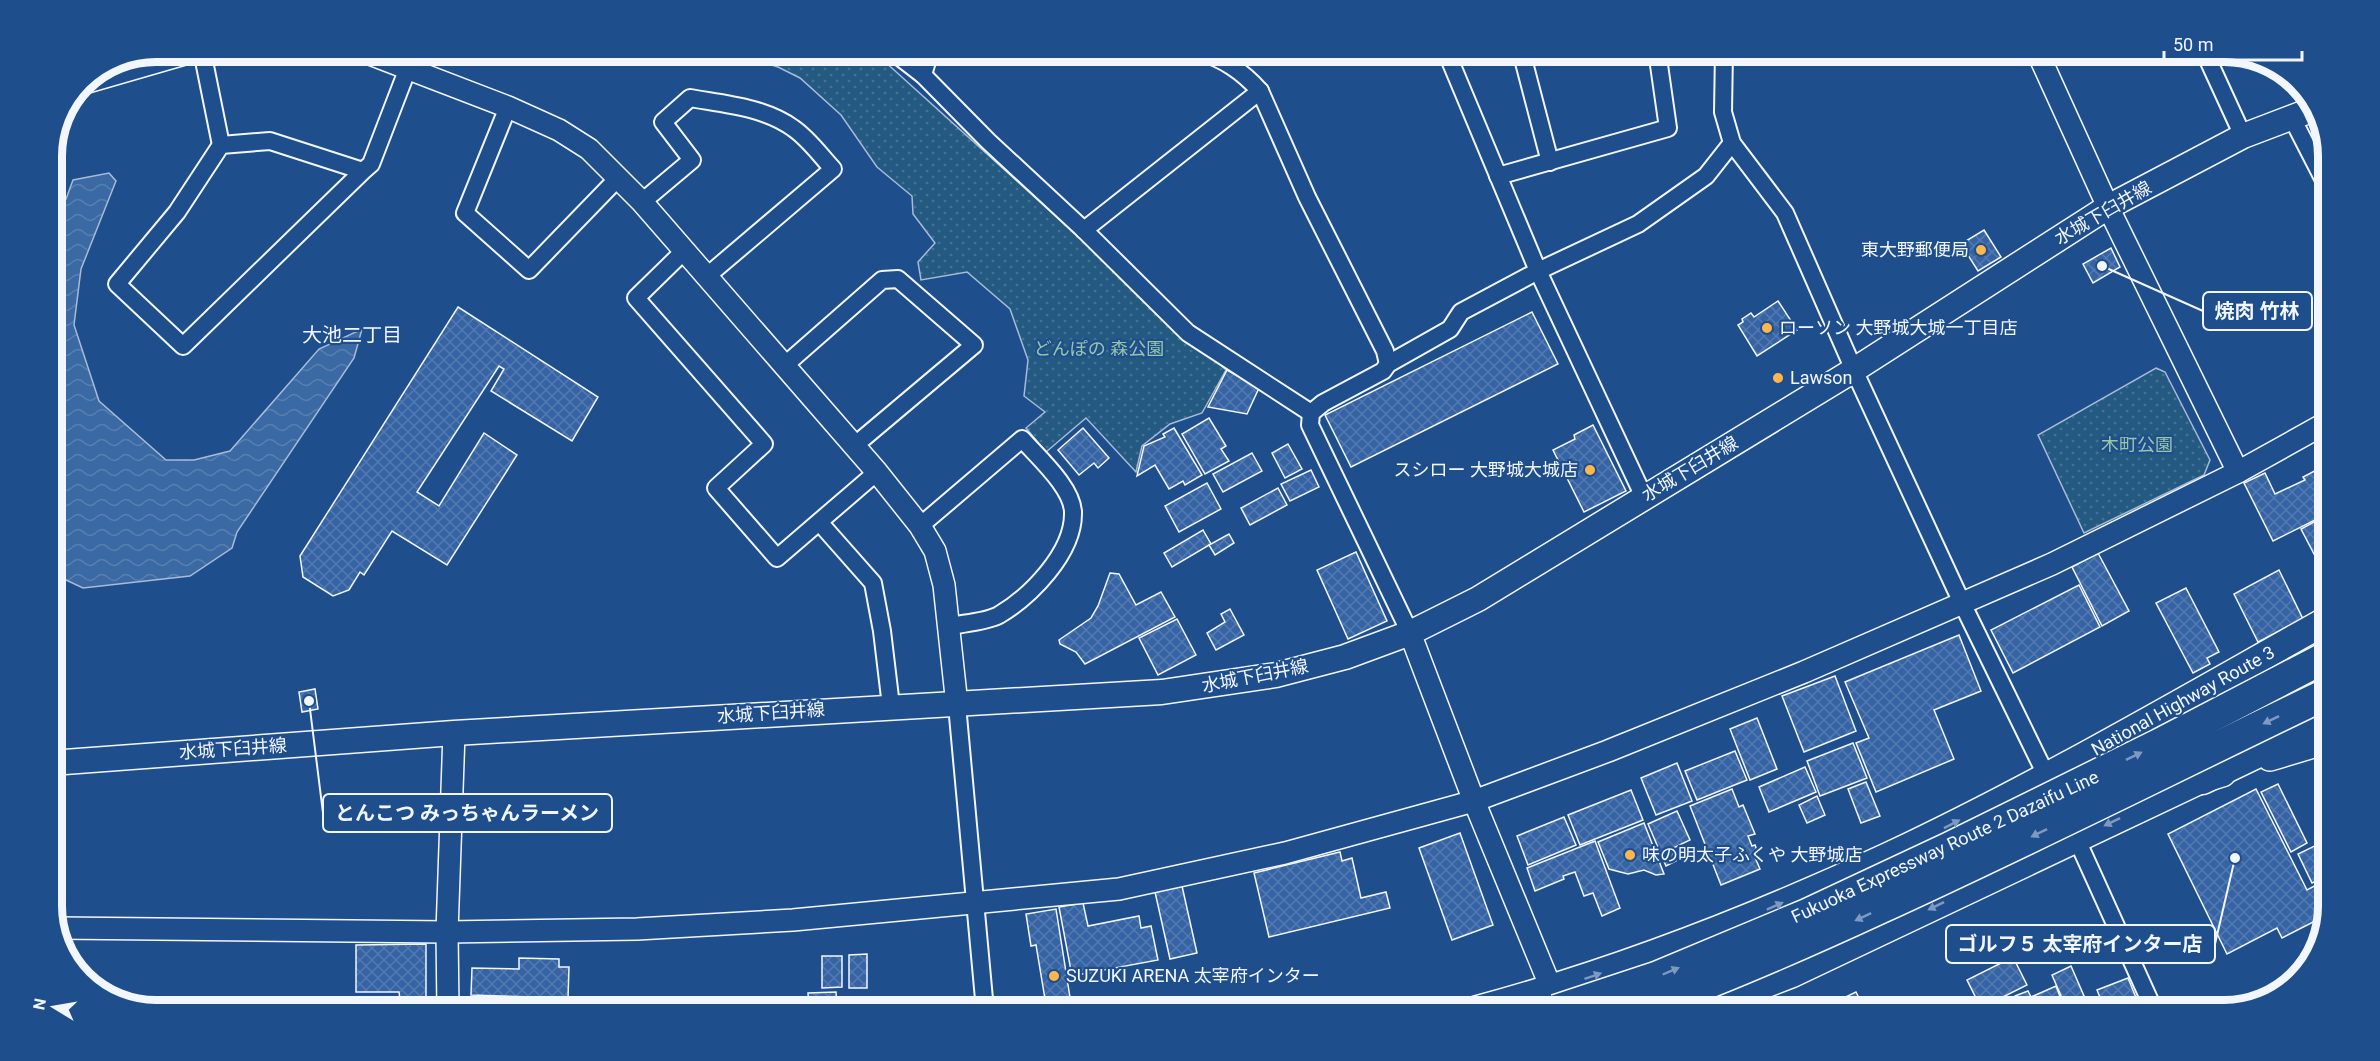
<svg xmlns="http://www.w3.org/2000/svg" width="2380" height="1061" font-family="Roboto,'Noto Sans JP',sans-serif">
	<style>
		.park { fill: url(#park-dots); stroke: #a8bbd7; stroke-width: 1.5 }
		.water { fill: url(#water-waves); stroke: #a8bbd7; stroke-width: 1.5 }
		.building { fill: url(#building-cross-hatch); stroke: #f2f6ff; stroke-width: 1.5 }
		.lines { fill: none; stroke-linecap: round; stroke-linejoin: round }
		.minor-casing { stroke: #f2f6ff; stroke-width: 20 }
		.tertiary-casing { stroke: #f2f6ff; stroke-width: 24 }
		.secondary-casing { stroke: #f2f6ff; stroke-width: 27 }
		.trunk-casing { stroke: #f2f6ff; stroke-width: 30 }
		.motorway-casing { stroke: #f2f6ff; stroke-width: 33 }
		.minor { stroke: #1f4e8c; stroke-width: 16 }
		.tertiary { stroke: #1f4e8c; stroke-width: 21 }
		.secondary { stroke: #1f4e8c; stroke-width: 24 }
		.trunk { stroke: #1f4e8c; stroke-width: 27 }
		.motorway { stroke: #1f4e8c; stroke-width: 30 }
		.motorway-bridge-casing { stroke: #f2f6ff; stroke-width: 33; stroke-linecap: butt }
		.motorway-bridge { stroke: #1f4e8c; stroke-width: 30 }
		.oneway { fill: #7e9ac0 }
		.poi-dot { fill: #ffb74d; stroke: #1f4e8c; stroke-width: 2 }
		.labels { text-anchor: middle; stroke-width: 4.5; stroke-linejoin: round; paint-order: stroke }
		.street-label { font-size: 18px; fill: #f2f6ff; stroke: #1f4e8c }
		.poi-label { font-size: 18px; fill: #f2f6ff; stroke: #1f4e8c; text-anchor: start }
		.park-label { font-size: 18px; fill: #97c8a6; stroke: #1f4e8c }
		.neighbourhood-label { font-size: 20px; fill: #f2f6ff; stroke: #1f4e8c }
		.rim { fill: none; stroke: #f2f6ff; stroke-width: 8 }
		.leader { fill: none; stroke: #f2f6ff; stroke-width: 2 }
		.callout-dot { fill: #f2f6ff; stroke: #1f4e8c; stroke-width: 2 }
		.callout { fill: #1f4e8c; stroke: #f2f6ff; stroke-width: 2 }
		.callout-label { font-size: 20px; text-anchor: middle; font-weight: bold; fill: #f2f6ff }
	</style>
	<defs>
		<pattern id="park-dots" width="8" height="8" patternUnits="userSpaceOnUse" patternTransform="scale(1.5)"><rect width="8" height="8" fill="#245a82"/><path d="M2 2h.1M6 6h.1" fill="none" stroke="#447295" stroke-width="1.8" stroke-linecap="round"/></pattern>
		<pattern id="water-waves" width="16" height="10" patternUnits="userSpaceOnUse" patternTransform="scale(1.5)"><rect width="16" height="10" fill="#3b69a3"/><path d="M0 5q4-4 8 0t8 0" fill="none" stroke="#587fb1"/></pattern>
		<pattern id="building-cross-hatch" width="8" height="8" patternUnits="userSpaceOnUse" patternTransform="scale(1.5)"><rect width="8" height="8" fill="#3563a3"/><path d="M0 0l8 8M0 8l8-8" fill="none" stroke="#537ab1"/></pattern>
	</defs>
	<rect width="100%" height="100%" fill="#1f4e8c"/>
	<g class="park">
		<polygon points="726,51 873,51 1226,370 1202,413 1170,424 1142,446 1136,472 1086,418 1046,452 1026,428 1045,412 1024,396 1028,360 1010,309 967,272 921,280 918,262 935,243 913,214 912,196 877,167 841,115 800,78 778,67"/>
		<polygon points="2156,368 2165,372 2210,460 2204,475 2084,533 2038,435"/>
	</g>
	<polygon class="water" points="109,173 116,181 81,269 74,325 99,401 166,460 194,460 230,451 319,349 362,329 354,358 237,532 232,548 190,576 83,588 51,573 51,211 66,199 73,180"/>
	<g class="building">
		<polygon points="1984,230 2001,257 1978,271 1961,244"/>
		<polygon points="2111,248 2120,267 2093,283 2083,264"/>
		<polygon points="1778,301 1797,330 1757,356 1738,325 1743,322 1742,319 1751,313 1754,317"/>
		<polygon points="458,307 598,397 572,441 491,391 504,369 499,366 417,492 439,506 484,433 517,455 447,565 392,531 364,575 360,572 349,590 333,596 303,577 300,556"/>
		<polygon points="1532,312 1558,364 1351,467 1325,415"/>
		<polygon points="1227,370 1259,388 1247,414 1208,407"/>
		<polygon points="1209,418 1226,446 1221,449 1229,461 1205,474 1182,434"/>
		<polygon points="1593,425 1626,491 1584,512 1553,450 1575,439 1574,435"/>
		<polygon points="1083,428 1109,458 1098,468 1094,463 1079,475 1058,450"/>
		<polygon points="1174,428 1202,475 1185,485 1183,481 1169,489 1155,465 1137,476 1144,446 1165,437 1163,434"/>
		<polygon points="1288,444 1302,469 1285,478 1272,453"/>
		<polygon points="1252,453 1262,471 1223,492 1213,474"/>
		<polygon points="2326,465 2325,515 2273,541 2244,483 2265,473 2275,494 2305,480 2303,477"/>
		<polygon points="1311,470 1319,487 1290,501 1281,484"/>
		<polygon points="1207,483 1221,509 1179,532 1165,506"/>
		<polygon points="1278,488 1287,505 1250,525 1241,508"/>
		<polygon points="2325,516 2325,573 2324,573 2301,529"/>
		<polygon points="1203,530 1211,544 1172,567 1164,553"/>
		<polygon points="1229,534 1234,543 1215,555 1209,545"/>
		<polygon points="1356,552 1387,621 1348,639 1317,570"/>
		<polygon points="2098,553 2129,611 2102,626 2072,567"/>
		<polygon points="2279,570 2303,619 2258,642 2234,594"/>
		<polygon points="1110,573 1119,574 1136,605 1161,592 1175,617 1085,664 1076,652 1060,644 1059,640 1091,618 1098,606"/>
		<polygon points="2079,585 2100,627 2013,673 1991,630"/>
		<polygon points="2186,588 2219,652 2207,658 2210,664 2193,673 2156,603"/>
		<polygon points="1230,609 1244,635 1216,650 1207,633 1225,622 1221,614"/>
		<polygon points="1177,619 1196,655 1158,675 1139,638"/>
		<polygon points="1959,635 1981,691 1934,710 1954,759 1876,792 1856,743 1869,738 1845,682"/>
		<polygon points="1835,676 1856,731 1804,752 1782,696"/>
		<polygon points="315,689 318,709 302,712 299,692"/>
		<polygon points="1757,718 1777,769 1750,780 1730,729"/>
		<polygon points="1853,743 1867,778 1820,796 1807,761"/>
		<polygon points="1735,751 1747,780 1697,800 1685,771"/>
		<polygon points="1677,763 1692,801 1656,815 1641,778"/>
		<polygon points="1805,767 1816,792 1769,812 1759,787"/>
		<polygon points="1866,782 1880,816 1861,823 1848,789"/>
		<polygon points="2278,784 2307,843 2291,852 2261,792"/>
		<polygon points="1732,789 1739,807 1743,805 1755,834 1748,836 1752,846 1755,845 1758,853 1754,855 1760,869 1721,885 1690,806"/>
		<polygon points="2256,789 2307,890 2322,882 2321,918 2282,938 2277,928 2227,954 2168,834"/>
		<polygon points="1631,790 1643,820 1580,845 1568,815"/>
		<polygon points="1817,796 1825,815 1807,823 1799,805"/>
		<polygon points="1677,811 1690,840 1671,849 1676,861 1666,866 1648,824"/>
		<polygon points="1564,817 1576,845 1528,865 1517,836"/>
		<polygon points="1644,823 1664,874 1656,875 1644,870 1628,874 1609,869 1598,842"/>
		<polygon points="1460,833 1493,925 1452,940 1419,848"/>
		<polygon points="2322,834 2322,878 2312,883 2298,854 2321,843 2318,836"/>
		<polygon points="1595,841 1620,908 1602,916 1593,893 1584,896 1575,872 1563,876 1564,879 1535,891 1527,868"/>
		<polygon points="1340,852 1342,861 1352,858 1361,898 1386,892 1390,908 1269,937 1254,873"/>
		<polygon points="1182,886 1197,953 1170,959 1155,892"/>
		<polygon points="1083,903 1088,926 1139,916 1141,928 1151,926 1158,960 1072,976 1059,907"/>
		<polygon points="1056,909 1072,1010 1042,1010 1046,1005 1036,945 1031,946 1026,914"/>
		<polygon points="426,944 426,998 400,999 399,992 356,992 356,945"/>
		<polygon points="867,954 867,988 849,988 849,955"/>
		<polygon points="822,956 842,956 842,987 822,988"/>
		<polygon points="2013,957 2027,985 1981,1008 1967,980"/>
		<polygon points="519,958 559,959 559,967 569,967 568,998 471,995 472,968 519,969"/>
		<polygon points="2071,966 2084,996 2065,1005 2052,975"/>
		<polygon points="2128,978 2141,1010 2105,1010 2097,990"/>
		<polygon points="2056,986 2064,1007 2075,1002 2078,1010 2036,1010 2031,997"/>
		<polygon points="2028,991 2031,997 2036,1010 2020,1010 2015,996"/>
		<polygon points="836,992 837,1010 809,1010 808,993"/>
		<polygon points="1856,992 1865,1010 1835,1010 1831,1004"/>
		<polygon points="527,997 561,999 560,1010 526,1010"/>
		<polygon points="566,999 622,1001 621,1010 566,1010"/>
	</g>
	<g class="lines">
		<g class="minor-casing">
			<g id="minor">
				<polyline points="202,51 221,145"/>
				<polyline points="892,51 923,75 988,141 1084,230 1188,333 1311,413"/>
				<path d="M1198 51C1224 59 1242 71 1260 91L1307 197 1385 351 1388 364"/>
				<polyline points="1446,51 1538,271 1644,497"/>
				<polyline points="1521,51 1550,162"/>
				<polyline points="1724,51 1723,112 1732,143 1785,213 1854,370 1962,603 2050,783"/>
				<polyline points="2204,51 2243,136"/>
				<polyline points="923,75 930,51"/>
				<polyline points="508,107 465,213 529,270 619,177"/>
				<polyline points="2291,116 2328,188"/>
				<polyline points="363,171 270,141 221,145 177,212 117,284 183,346 363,171 371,164 408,68"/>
				<polyline points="1498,176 1668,128 1657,51"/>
				<path d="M642 202 692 160 663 122 690 98C724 104 764 107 793 128 809 139 820 155 833 169L706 277"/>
				<polyline points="1084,230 1260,91"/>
				<polyline points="683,252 636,298 764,444 716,488 777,558 877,472"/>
				<polyline points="784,366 882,280 898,279 974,345 854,446"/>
				<polyline points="820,523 873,583 882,631 891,706"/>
				<path d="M920 526 1022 439C1038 457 1074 489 1073 514 1073 553 1031 596 999 615 986 622 965 623 950 626"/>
				<polyline points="1410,633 1310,425 1311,413 1323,403 1383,371 1388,364 1450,329 1461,312 1538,271 1638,224 1706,176 1732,143"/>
				<polyline points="957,705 985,1010"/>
				<polyline points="2073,831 2154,1010"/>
			</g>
		</g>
		<g class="tertiary-casing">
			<g id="tertiary">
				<polyline points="362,51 508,107 559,130 589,149 642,202 877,472 920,526 935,551 944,585 957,705"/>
				<polyline points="2037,51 2108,207 2238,472"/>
				<polyline points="81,84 195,51"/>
				<polyline points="1410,633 1474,801 1556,1000"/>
				<polyline points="57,928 447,932 637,929 793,920 1119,889 1285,853 1474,801 1608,751 1804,672 2052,564 2238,472 2326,423"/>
				<polyline points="448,1010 447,932 454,733"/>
			</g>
		</g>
		<g class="secondary-casing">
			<polyline id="secondary" points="51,763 454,733 1162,692 1276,675 1345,657 1410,633 1478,599 1854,370 2108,207 2243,136 2314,109"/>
		</g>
		<g class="trunk-casing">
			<g id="trunk">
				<polyline points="2270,757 2323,741"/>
				<path d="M1476 1010C1618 972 1756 918 1889 856 2038 786 2181 702 2324 622"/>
				<polyline points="1698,1010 1791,974 2202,779 2222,773"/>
			</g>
		</g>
		<g class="motorway-casing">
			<polyline id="motorway" points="2202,779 2323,721"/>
		</g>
		<use href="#minor" class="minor"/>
		<use href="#tertiary" class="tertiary"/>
		<use href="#secondary" class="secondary"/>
		<use href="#trunk" class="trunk"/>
		<use href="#motorway" class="motorway"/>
		<g class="motorway-bridge-casing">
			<g id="motorway-bridge">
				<polyline points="1556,1010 1656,977 1807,914 1948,848 2159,744 2324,658"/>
				<path d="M1637 1010C1720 981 1801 945 1881 908 2030 840 2176 766 2324 695"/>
			</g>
		</g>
		<use href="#motorway-bridge" class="motorway-bridge"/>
	</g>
	<defs><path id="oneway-solid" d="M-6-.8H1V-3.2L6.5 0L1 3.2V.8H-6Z" transform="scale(1.5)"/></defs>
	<g class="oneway">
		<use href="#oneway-solid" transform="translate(2271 720) rotate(154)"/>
		<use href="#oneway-solid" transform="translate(2134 756) rotate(-26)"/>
		<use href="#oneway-solid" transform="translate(2112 822) rotate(154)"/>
		<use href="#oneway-solid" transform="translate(1952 824) rotate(-27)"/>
		<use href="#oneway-solid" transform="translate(2039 833) rotate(154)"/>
		<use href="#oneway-solid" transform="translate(1775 906) rotate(-24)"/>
		<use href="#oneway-solid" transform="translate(1936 906) rotate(154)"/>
		<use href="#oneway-solid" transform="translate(1863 917) rotate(155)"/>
		<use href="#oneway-solid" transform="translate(1671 971) rotate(-23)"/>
		<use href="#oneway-solid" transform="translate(1593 976) rotate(-19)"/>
	</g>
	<g class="poi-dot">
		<circle cx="1981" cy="250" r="6"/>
		<circle cx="1767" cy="328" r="6"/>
		<circle cx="1778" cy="378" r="6"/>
		<circle cx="1590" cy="470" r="6"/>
		<circle cx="1630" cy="855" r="6"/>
		<circle cx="1054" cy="976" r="6"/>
	</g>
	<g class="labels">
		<g class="street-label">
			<text transform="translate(2103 213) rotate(-30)" y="6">水城下臼井線</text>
			<text transform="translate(1690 469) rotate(-31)" y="6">水城下臼井線</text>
			<text transform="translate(1255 676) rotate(-11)" y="6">水城下臼井線</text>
			<text transform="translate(2183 701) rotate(-29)" y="6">National Highway Route 3</text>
			<text transform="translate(771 713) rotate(-4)" y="6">水城下臼井線</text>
			<text transform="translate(233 749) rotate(-4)" y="6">水城下臼井線</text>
			<text transform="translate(1945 847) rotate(-25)" y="6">Fukuoka Expressway Route 2 Dazaifu Line</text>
		</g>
		<g class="poi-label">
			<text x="1969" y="256" text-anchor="end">東大野郵便局</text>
			<text x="1779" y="334">ローソン 大野城大城一丁目店</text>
			<text x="1790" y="384">Lawson</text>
			<text x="1578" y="476" text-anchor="end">スシロー 大野城大城店</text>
			<text x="1642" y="861">味の明太子ふくや 大野城店</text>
			<text x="1066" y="982">SUZUKI ARENA 太宰府インター</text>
		</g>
		<g class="park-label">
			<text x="1099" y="355">どんぽの 森公園</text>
			<text x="2137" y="451">木町公園</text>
		</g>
		<g class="neighbourhood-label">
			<text x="352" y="342">大池二丁目</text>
		</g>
	</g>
	<path d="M0 0H2380V1061H0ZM156 62H2224A94 94 0 0 1 2318 156V906A94 94 0 0 1 2224 1000H156A94 94 0 0 1 62 906V156A94 94 0 0 1 156 62Z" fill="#1f4e8c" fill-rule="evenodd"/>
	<path class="rim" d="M156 62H2224A94 94 0 0 1 2318 156V906A94 94 0 0 1 2224 1000H156A94 94 0 0 1 62 906V156A94 94 0 0 1 156 62Z"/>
	<path class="leader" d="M2102 266L2203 311M309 701L323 813M2235 858L2215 944"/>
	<g class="callout-dot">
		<circle cx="2102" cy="266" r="6"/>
		<circle cx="309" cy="701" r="6"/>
		<circle cx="2235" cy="858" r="6"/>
	</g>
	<g class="callout">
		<rect x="2203" y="292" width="109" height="38" rx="6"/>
		<rect x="323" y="794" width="289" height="38" rx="6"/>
		<rect x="1946" y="925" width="269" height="38" rx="6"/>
	</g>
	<g class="callout-label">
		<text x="2257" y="318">焼肉 竹林</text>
		<text x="467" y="820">とんこつ みっちゃんラーメン</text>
		<text x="2080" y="951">ゴルフ５ 太宰府インター店</text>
	</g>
	<g transform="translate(54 1007) rotate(281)" stroke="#1f4e8c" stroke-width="4.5" paint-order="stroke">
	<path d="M0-4.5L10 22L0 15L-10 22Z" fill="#f2f6ff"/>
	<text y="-9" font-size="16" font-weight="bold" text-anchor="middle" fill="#f2f6ff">N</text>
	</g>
	<path d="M2164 51v9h138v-9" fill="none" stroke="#f2f6ff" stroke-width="3"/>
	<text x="2173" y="51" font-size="18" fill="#f2f6ff" stroke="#1f4e8c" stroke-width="4.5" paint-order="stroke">50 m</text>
</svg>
